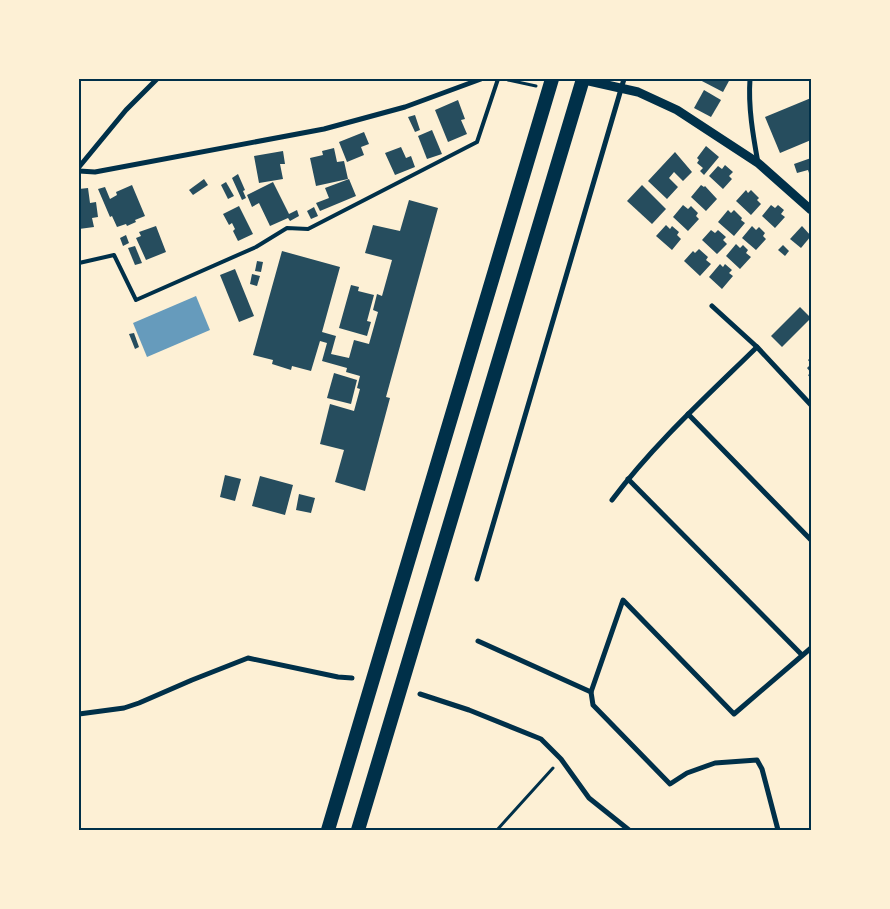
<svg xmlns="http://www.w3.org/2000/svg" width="890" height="909" font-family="Arial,sans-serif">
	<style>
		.water { fill: #669bbc }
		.building { fill: #264d5e }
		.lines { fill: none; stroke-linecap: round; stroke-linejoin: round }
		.path { stroke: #003049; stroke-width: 3 }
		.service { stroke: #003049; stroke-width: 4 }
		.minor { stroke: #003049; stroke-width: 5 }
		.tertiary { stroke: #003049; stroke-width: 9 }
		.motorway { stroke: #003049; stroke-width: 14 }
		.neatline { fill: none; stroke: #003049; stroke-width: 2 }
	</style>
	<rect width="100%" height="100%" fill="#fdf0d5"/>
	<polygon class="water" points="196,296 210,330 147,357 133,323"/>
	<g class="building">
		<polygon points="698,79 730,79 723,92"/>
		<polygon points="704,90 721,100 711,117 694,108"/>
		<polygon points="811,98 811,140 780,153 765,117"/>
		<polygon points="458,100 465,119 461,120 467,134 448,142 435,110"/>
		<polygon points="415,115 420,130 415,132 408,117"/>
		<polygon points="432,130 442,154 427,159 418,136"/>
		<polygon points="364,132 369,144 361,147 364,155 347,162 339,142"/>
		<polygon points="706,146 719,157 704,175 700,171 703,168 697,163 699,160 697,158"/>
		<polygon points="401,147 406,158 411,156 415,167 395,175 385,153"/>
		<polygon points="334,148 337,162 344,161 348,179 316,186 310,158 323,155 322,151"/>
		<polygon points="283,151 285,164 280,164 283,179 259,183 254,156"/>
		<polygon points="675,152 692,172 683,181 674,172 669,178 678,187 667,199 648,181"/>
		<polygon points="811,158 811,179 808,170 797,173 794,164"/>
		<polygon points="725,165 733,172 729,176 732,179 723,189 709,176 718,166 722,169"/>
		<polygon points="238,174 245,190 243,191 246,198 242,200 232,178"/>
		<polygon points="204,179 208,185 193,195 189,190"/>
		<polygon points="349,179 356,196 320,211 316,203 329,198 325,188"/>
		<polygon points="226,182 234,196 228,199 221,185"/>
		<polygon points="273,182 289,214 297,210 299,216 290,221 288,218 270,226 259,203 252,207 247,195"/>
		<polygon points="132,185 145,216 135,220 136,222 127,226 126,224 117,227 112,216 110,217 98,189 105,187 110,199 117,195 116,192"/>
		<polygon points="642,185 666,209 652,224 627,201"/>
		<polygon points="701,185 704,187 705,186 717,199 706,211 691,197"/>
		<polygon points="88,188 90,203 96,202 98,217 92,218 94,227 79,229 79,189"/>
		<polygon points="746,190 748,193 751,190 759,198 757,200 761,204 751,215 736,201"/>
		<polygon points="409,200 438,208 386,397 390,398 365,491 335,482 344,450 320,444 330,404 354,411 360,389 357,388 360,376 346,372 347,368 322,361 327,343 320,341 311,371 292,366 291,370 272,364 273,360 253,355 282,251 340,267 322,332 336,336 331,354 349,358 354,340 369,344 378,312 373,310 377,294 382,296 392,260 365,253 373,225 400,231"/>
		<polygon points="683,205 688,209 691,206 698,213 696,216 699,219 688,231 673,217"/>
		<polygon points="771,205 775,208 778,205 784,210 781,214 785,217 775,228 762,216"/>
		<polygon points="239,206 253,234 238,241 233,231 235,229 232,223 229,225 223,214"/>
		<polygon points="314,207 318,216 311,219 307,211"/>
		<polygon points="728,210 731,213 734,210 742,218 741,220 745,223 734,236 718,222"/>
		<polygon points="666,225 670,229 672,226 679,232 677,235 681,239 672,250 656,236"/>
		<polygon points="156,226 166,252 146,260 136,238 141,236 139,232"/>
		<polygon points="752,226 756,230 759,227 765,233 763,236 766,239 756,250 742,238"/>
		<polygon points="802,226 811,236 801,248 790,239"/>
		<polygon points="711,230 715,233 718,230 726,237 723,240 727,244 717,254 702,240"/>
		<polygon points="126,235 129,243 123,246 120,238"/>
		<polygon points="736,244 740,248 743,245 748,250 746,253 751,257 740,269 726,256"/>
		<polygon points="783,245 789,251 785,256 778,250"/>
		<polygon points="135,246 142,263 135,265 128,248"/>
		<polygon points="699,249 708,257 706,260 711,264 700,276 684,261 693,251 695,253"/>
		<polygon points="257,261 263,262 261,272 255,271"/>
		<polygon points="720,264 723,267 725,264 732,270 729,273 733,276 722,289 709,277"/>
		<polygon points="235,269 254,316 239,322 220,275"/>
		<polygon points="252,274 260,276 257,286 250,284"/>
		<polygon points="351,285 359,287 358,291 374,295 367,321 371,322 367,336 339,328"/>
		<polygon points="800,307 811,318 782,347 771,336"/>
		<polygon points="134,333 139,347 135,349 129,334"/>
		<polygon points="811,357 811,379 808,375 811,373 807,368 811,364 808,360"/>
		<polygon points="334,373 357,380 351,404 327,398"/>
		<polygon points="225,475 241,479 235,501 220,497"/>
		<polygon points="260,476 293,485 285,515 252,506"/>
		<polygon points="299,494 315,498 311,513 296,510"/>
	</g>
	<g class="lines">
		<g class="path">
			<polyline points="508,80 536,86"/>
			<polyline points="497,830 553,768"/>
		</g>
		<polyline class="service" points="79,263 114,255 136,300 256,247 287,228 308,229 477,142 498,79"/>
		<g class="minor">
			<path d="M750 79C748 107 753 135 758 163"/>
			<polyline points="79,167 126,110 157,79"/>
			<polyline points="79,171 95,172 324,129 405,107 481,79"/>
			<polyline points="712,306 757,347 811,405"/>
			<polyline points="688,414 811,540"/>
			<polyline points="628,479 802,655"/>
			<path d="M612 500C654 444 707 396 757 347"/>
			<polyline points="477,579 624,79"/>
			<polyline points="478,641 591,692 593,705 670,784 687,773 715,763 757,760 762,769 778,830"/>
			<polyline points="591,692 623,600 734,714 811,648"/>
			<polyline points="420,694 469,710 541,739 561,759 589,798 629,830"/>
			<polyline points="79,714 124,708 139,703 192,680 248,658 338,677 352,678"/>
		</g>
		<polyline class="tertiary" points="580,79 638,92 677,110 758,163 811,210"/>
		<g class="motorway">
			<polyline points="328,830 552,79"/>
			<polyline points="358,830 583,79"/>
		</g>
	</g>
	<rect width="890" height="909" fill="none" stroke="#fdf0d5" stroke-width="160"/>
	<rect x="80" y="80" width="730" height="749" class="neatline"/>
</svg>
